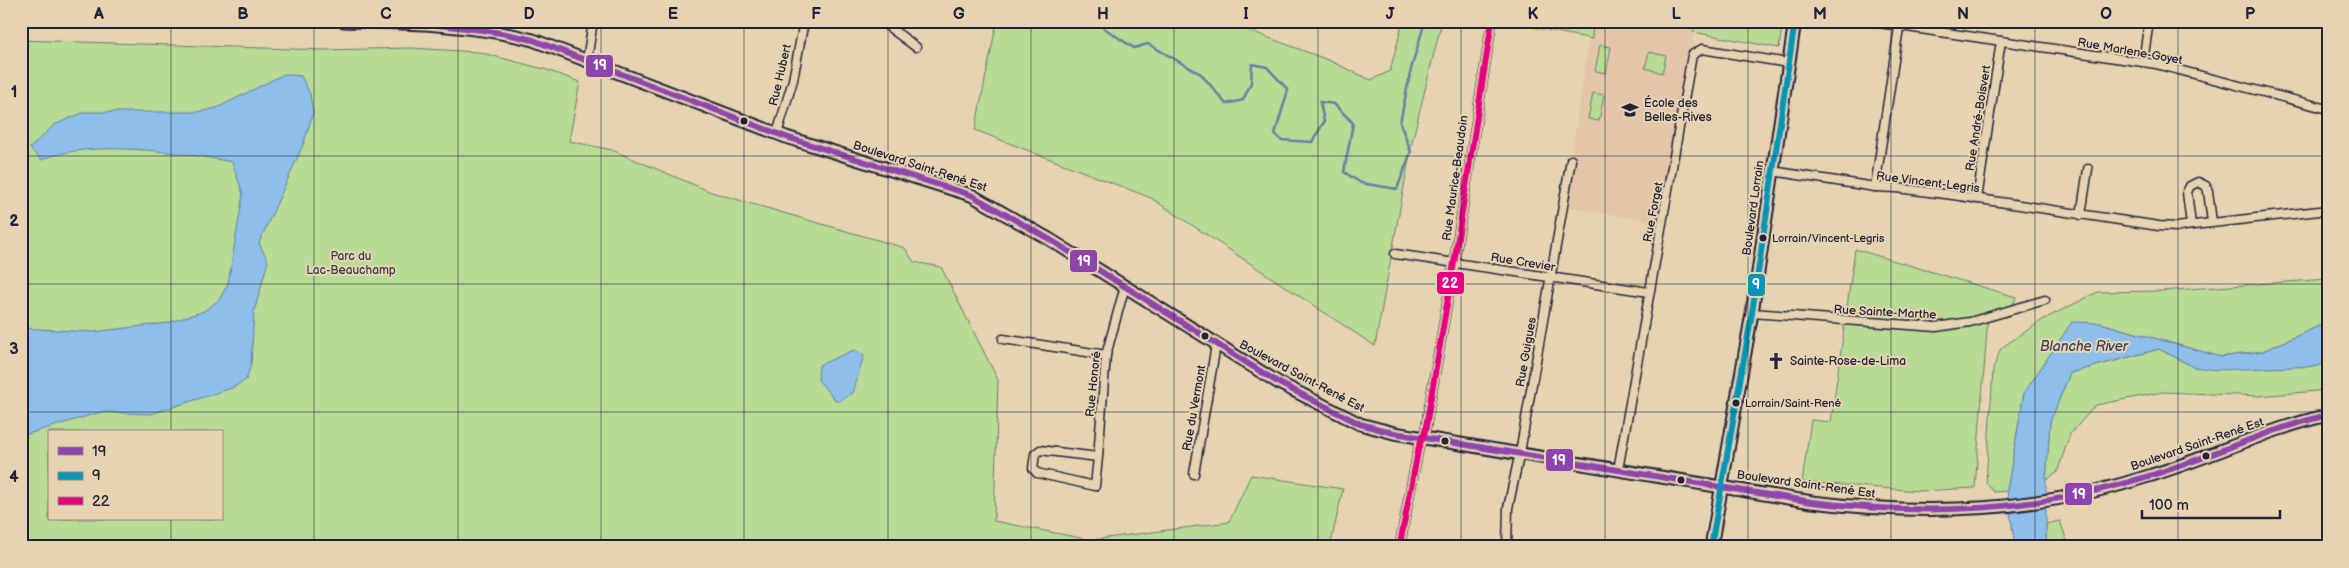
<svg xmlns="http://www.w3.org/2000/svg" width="2349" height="568" font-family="'Balsamiq Sans',sans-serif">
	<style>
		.built { fill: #e3c5aa }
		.green { fill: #b7da94; stroke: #6c7e68; fill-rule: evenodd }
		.water { fill: #8ebfea; stroke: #6380a4 }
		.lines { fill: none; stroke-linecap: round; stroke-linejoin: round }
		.stream { stroke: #6380a4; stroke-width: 2.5 }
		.street-casing { stroke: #22223b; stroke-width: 11 }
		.secondary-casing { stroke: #22223b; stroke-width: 15 }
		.street { stroke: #e6d3b1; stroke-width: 8 }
		.secondary { stroke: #e6d3b1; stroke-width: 11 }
		.bus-1-casing { stroke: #e6d3b1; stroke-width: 10 }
		.bus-2-casing { stroke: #e6d3b1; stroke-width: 10 }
		.bus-3-casing { stroke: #e6d3b1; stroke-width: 10 }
		.bus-1 { stroke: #8e44ad; stroke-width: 6 }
		.bus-2 { stroke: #0595b8; stroke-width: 6 }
		.bus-3 { stroke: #e5007d; stroke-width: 6 }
		.grid { fill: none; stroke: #22223b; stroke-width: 1; stroke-opacity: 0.55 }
		.bus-dot { fill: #22223b; stroke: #e6d3b1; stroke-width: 2 }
		.labels { text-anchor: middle; stroke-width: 4; stroke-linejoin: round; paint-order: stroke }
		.bus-label { font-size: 11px; fill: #22223b; stroke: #e6d3b1; text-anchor: start }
		.street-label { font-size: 12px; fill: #22223b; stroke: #e6d3b1 }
		.poi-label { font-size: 12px; fill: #22223b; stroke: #e6d3b1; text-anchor: start }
		.park-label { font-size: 12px; fill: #383e48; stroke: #e6d3b1 }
		.water-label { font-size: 14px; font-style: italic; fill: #38415e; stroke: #e6d3b1 }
		.line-badge { stroke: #e6d3b1; stroke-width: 2 }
		.badge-label { font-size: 14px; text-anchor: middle; font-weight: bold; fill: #fff }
		.neatline { fill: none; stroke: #22223b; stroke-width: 2 }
		.grid-label { font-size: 16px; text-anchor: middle; font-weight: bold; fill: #22223b }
	</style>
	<rect width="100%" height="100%" fill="#e6d3b1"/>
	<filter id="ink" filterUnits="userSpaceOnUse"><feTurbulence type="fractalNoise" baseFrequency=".02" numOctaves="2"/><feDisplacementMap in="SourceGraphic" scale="10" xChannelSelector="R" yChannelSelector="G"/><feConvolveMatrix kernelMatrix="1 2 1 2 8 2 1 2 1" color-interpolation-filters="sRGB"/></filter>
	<g filter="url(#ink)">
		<polygon class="built" points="1592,21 1696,21 1693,43 1702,49 1695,52 1662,223 1564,206"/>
		<g class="green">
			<polygon points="997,21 1224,21 1328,60 1371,80 1390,71 1403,21 1442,21 1412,142 1375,346 1151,198 975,130"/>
			<polygon points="1503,21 1593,21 1592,39"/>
			<polygon points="1696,21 1783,21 1779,48 1693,32"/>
			<path d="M21 40 323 50 411 48 478 52 544 69 580 82 569 141 612 150 711 192 905 248 914 262 941 267 998 380 994 521 1091 540 1229 522 1251 475 1343 489 1330 547H21ZM49 432H221V519H49Z"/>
			<polygon points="1600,45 1611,47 1606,73 1595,71"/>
			<polygon points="1649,52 1666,56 1662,73 1645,68"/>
			<polygon points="1593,93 1604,95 1599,121 1588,119"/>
			<polygon points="1855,249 2016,297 2011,310 1988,317 1975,488 1919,491 1802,482 1811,420 1831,422"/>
			<polygon points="2328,279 2328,322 2263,351 2221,357 2100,323 2024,393 2007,491 1994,492 1986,483 1993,369 2001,348 2044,319 2098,292 2160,291"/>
			<polygon points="2159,349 2194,367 2319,366 2328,360 2328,390 2260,396 2163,392 2096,405 2070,434 2057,473 2046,480 2050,422 2070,373"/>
			<polygon points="2060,521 2069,547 2046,547 2046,524"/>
		</g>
		<g class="water">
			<path d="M284 74 301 76 310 94 313 113 303 145 259 243 268 261 254 312 251 364 246 380 232 388 151 414 101 412 21 436V328L93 332 168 323 204 311 219 300 228 284 243 194 232 162C182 152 87 139 41 160L30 148 54 125 85 112H198L217 108Z"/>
			<polygon points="2072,322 2100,323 2221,357 2263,351 2328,322 2328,360 2319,366 2217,370 2194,367 2159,349 2070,373 2050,422 2046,480 2046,547 2015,547 2007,491 2024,393"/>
			<polygon points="854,350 864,355 853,393 837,402 818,380 819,365"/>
		</g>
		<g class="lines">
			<polyline class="stream" points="1049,21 1101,26 1134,48 1148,44 1201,74 1226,104 1243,100 1251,83 1252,64 1267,67 1288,90 1275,134 1281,140 1312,142 1324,122 1320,102 1334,104 1353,123 1344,172 1361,183 1397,189 1411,152 1400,123 1411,69 1425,21"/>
			<g class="street-casing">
				<g id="street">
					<polyline points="881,21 916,47"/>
					<polyline points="1866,21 2156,64 2328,109"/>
					<polyline points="587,60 593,21"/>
					<polyline points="2143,62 2149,21"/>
					<polyline points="777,134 793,80 804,21"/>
					<polyline points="1772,171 1875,187 1897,188 1953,195 2159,226 2176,227 2328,210"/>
					<polyline points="1875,187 1900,21"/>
					<polyline points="1977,199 2001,41"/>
					<polyline points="2081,215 2088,169"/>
					<polyline points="2191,225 2187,192 2190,186 2198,182 2206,186 2208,191 2212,222"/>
					<polyline points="1395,254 1649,292"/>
					<polyline points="1752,313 1936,327 1970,322 2045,300"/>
					<polyline points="1003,339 1106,355"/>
					<polyline points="1098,457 1095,486 1037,473 1033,468 1035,454 1040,450 1098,457 1106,355 1125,286"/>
					<polyline points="1618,470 1692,55 1702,49 1788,63"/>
					<polyline points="1194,474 1216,345"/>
					<polyline points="1400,544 1419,446 1425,432 1454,263 1492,21"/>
					<polyline points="1507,547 1508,508 1521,447 1571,160"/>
				</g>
			</g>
			<g class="secondary-casing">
				<g id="secondary">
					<path d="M344 21C409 23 471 24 533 40L786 137 971 195 1049 239 1279 383 1360 424 1394 433 1812 502C1929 516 2040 512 2152 475 2211 457 2268 429 2328 415"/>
					<polyline points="1711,547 1752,313 1795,21"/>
				</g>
			</g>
			<use href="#street" class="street"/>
			<use href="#secondary" class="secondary"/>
			<g class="bus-1-casing">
				<path id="bus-1" d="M344 21C409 23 471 24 533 40L786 137 971 195 1049 239 1279 383 1360 424 1394 433 1812 502C1929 516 2040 512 2152 475 2211 457 2268 429 2328 415"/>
			</g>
			<g class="bus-2-casing">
				<polyline id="bus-2" points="1711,547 1752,313 1795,21"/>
			</g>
			<g class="bus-3-casing">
				<polyline id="bus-3" points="1400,544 1419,446 1425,432 1454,263 1492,21"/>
			</g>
			<use href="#bus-1" class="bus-1"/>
			<use href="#bus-2" class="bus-2"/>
			<use href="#bus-3" class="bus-3"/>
		</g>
	</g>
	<path class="grid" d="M171 21V432M314 21V547M458 21V547M601 21V547M744 21V547M888 21V547M1031 21V547M1174 21V547M1318 21V547M1461 21V547M1605 21V547M1748 21V547M1891 21V547M2035 21V547M2178 21V547M21 156H2328M21 284H2328M21 412H2328M171 519V547"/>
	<defs>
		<g id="school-bare" transform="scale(1.35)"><path d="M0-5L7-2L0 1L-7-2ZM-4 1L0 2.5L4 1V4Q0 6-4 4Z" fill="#22223b" stroke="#e6d3b1" stroke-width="2.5" paint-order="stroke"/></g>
		<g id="church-bare" transform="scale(1.35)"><path d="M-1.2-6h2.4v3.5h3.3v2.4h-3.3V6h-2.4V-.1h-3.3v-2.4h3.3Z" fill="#22223b" stroke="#e6d3b1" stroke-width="2.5" paint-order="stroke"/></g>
	</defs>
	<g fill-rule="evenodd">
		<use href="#school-bare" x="1630" y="110"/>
		<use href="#church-bare" x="1776" y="361"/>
	</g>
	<g class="bus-dot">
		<circle cx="744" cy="121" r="4.5"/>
		<circle cx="1763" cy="238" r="4.5"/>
		<circle cx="1205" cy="336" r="4.5"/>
		<circle cx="1736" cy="403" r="4.5"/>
		<circle cx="1445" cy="441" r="4.5"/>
		<circle cx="2206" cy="456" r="4.5"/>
		<circle cx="1681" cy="480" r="4.5"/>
	</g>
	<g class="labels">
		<g class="bus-label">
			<text x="1772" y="242">Lorrain/Vincent-Legris</text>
			<text x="1745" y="407">Lorrain/Saint-René</text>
		</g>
		<g class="street-label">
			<text transform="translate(2130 51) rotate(10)" y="4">Rue Marlene-Goyet</text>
			<text transform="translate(780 75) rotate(-77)" y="4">Rue Hubert</text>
			<text transform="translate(1978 118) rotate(-81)" y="4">Rue André-Boisvert</text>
			<text transform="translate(920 166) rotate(18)" y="4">Boulevard Saint-René Est</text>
			<text transform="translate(1455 178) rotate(-82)" y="4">Rue Maurice-Beaudoin</text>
			<text transform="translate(1928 182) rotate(7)" y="4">Rue Vincent-Legris</text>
			<text transform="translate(1753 208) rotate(-82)" y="4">Boulevard Lorrain</text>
			<text transform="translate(1653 212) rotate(-79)" y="4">Rue Forget</text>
			<text transform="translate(1523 262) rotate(9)" y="4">Rue Crevier</text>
			<text transform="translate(1885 312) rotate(3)" y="4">Rue Sainte-Marthe</text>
			<text transform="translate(1526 352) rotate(-80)" y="4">Rue Guigues</text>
			<text transform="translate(1302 376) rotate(28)" y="4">Boulevard Saint-René Est</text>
			<text transform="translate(1093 384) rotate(-84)" y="4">Rue Honoré</text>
			<text transform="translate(1194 408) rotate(-80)" y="4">Rue du Vermont</text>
			<text transform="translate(2197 444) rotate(-19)" y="4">Boulevard Saint-René Est</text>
			<text transform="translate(1806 484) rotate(8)" y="4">Boulevard Saint-René Est</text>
		</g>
		<g class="poi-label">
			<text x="1644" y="107">École des<tspan x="1644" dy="14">Belles-Rives</tspan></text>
			<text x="1790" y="365">Sainte-Rose-de-Lima</text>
		</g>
		<g class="park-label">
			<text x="351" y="260">Parc du<tspan x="351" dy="14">Lac-Beauchamp</tspan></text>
		</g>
		<g class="water-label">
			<text x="2084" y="351">Blanche River</text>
		</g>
	</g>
	<g class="line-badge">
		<rect x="585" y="54" width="29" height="24" rx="5" fill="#8e44ad"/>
		<rect x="1069" y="249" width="29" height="24" rx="5" fill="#8e44ad"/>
		<rect x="1436" y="271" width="29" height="24" rx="5" fill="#e5007d"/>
		<rect x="1747" y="273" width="19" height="24" rx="5" fill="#0595b8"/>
		<rect x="1545" y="448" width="29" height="24" rx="5" fill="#8e44ad"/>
		<rect x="2064" y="482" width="29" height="24" rx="5" fill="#8e44ad"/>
	</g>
	<g class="badge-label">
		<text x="600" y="70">19</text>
		<text x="1084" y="266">19</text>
		<text x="1450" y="288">22</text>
		<text x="1756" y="289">9</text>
		<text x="1559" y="465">19</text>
		<text x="2079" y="499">19</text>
	</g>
	<rect width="2349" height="568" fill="none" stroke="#e6d3b1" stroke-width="55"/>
	<rect x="48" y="430" width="175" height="90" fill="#e6d3b1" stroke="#988c82"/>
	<rect x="58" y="447" width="25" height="8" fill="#8e44ad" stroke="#988c82"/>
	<text x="92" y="456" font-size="15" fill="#22223b">19</text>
	<rect x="58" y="472" width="25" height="8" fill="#0595b8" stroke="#988c82"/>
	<text x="92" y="480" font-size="15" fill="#22223b">9</text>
	<rect x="58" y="497" width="25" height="8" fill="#e5007d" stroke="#988c82"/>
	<text x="92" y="506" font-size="15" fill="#22223b">22</text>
	<path d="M2142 510v8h138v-8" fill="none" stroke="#22223b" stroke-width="2.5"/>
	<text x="2149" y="510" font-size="15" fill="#22223b" stroke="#e6d3b1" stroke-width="4" paint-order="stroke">100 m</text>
	<rect x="28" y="28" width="2294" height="512" class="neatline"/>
	<g class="grid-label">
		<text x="99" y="19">A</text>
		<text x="243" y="19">B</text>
		<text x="386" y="19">C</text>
		<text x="529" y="19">D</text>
		<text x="673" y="19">E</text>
		<text x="816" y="19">F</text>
		<text x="959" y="19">G</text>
		<text x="1103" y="19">H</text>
		<text x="1246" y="19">I</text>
		<text x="1390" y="19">J</text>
		<text x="1533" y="19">K</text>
		<text x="1676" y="19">L</text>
		<text x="1820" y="19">M</text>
		<text x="1963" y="19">N</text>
		<text x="2106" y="19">O</text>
		<text x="2250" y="19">P</text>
		<text x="14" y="97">1</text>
		<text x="14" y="226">2</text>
		<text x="14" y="354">3</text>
		<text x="14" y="482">4</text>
	</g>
</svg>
